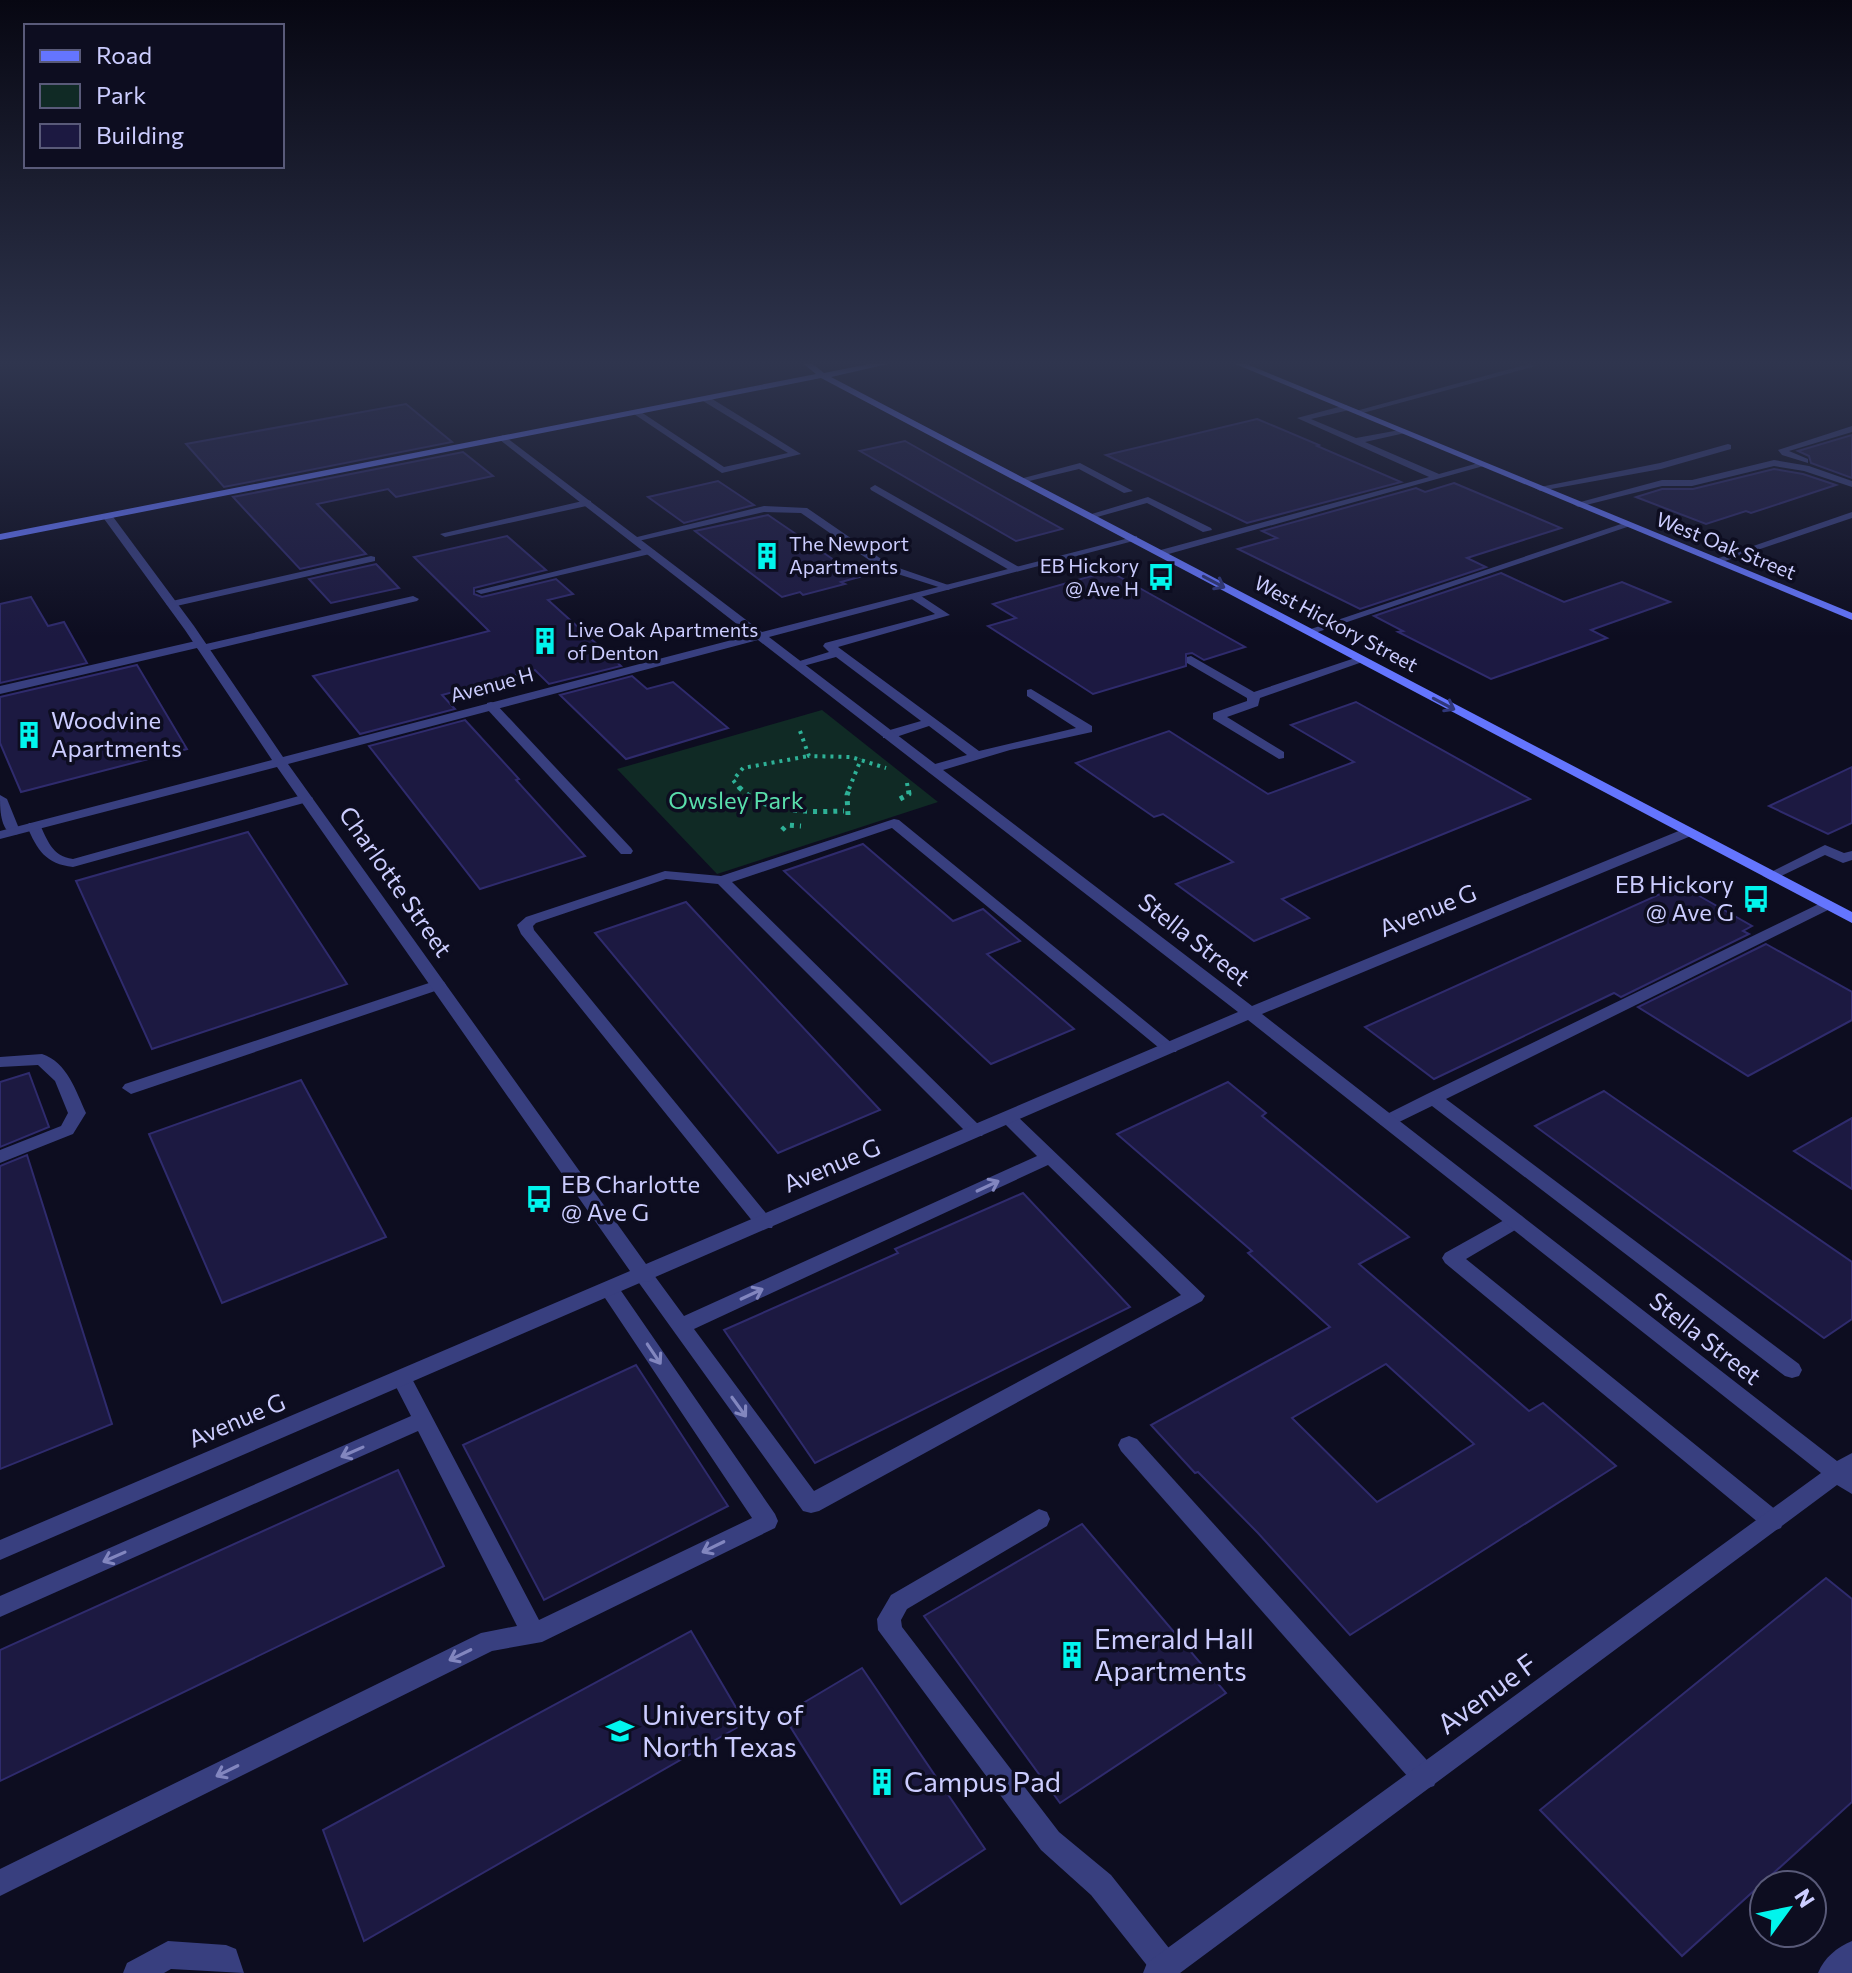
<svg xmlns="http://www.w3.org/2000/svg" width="1852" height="1973" font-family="Commissioner,sans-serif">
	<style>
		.green { fill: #102a25 }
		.building { fill: #1c1941; stroke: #2f2b6d; stroke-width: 2; fill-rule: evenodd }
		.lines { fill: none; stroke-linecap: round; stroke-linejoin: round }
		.path-far1 { stroke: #2eb197; stroke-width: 4; stroke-dasharray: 3 5; stroke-linecap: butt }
		.path { stroke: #2eb197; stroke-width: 5; stroke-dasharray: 4 6; stroke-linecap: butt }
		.service { fill: #383f7f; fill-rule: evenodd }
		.minor { fill: #383f7f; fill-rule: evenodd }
		.secondary { fill: #6475fe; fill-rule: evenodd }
		.oneway { stroke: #303779 }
		.oneway2 { stroke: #8286bf }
		.labels { text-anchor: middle; stroke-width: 7; stroke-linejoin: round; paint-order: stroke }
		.far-poi-label { font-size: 20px; fill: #cccdff; stroke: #0d0d20; text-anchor: start }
		.far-street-label { font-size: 20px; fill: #cccdff; stroke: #0d0d20 }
		.poi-label { font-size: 24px; fill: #cccdff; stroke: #0d0d20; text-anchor: start }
		.park-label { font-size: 24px; fill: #59deab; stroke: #0d0d20 }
		.street-label { font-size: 24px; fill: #cccdff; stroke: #0d0d20 }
		.near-poi-label { font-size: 28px; fill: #cccdff; stroke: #0d0d20; text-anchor: start }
		.near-street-label { font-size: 28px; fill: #cccdff; stroke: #0d0d20 }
	</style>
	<rect width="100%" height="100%" fill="#0d0d20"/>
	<polygon class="green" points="822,710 938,802 717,874 617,769"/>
	<g class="building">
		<polygon points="406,404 452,442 224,487 186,444"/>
		<polygon points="1257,419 1319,445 1317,446 1401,482 1247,523 1106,455"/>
		<polygon points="1852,435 1852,478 1811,463 1809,456 1798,451"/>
		<polygon points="905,441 1006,498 1062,529 1016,541 860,451"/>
		<polygon points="463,452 493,476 396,497 388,489 317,504 366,554 300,569 233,497"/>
		<polygon points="1774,469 1803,474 1836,485 1751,513 1746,511 1706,524 1636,497 1662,489 1693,489"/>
		<polygon points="718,481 754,505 684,523 648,497"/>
		<polygon points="1454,483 1561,528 1467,558 1486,567 1360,609 1238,549 1277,538 1262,531 1416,488 1425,492"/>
		<polygon points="768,515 859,577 841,582 845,584 803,595 800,592 782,597 695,531"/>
		<polygon points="507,536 546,570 474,588 474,594 482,597 556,579 573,594 548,600 621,666 549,684 535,670 442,695 455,709 360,734 313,676 489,631 414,557"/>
		<polygon points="376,564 399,588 331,603 309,579"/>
		<polygon points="1109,571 1245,647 1204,660 1192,653 1186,654 1186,666 1093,694 988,626 1016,618 993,604"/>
		<polygon points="1501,573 1564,602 1622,582 1670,602 1591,630 1607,638 1491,679 1398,632 1403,631 1374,616"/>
		<polygon points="31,597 48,626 64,622 87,663 0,683 0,604"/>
		<polygon points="137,665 187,749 21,792 0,743 0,697"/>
		<polygon points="632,676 647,689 673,682 728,728 626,759 560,695"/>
		<polygon points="1356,702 1530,799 1282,899 1309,918 1254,941 1176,884 1233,862 1163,814 1154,817 1076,763 1169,731 1268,794 1354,762 1291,725"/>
		<polygon points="465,720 519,779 516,780 585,856 480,889 369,746"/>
		<polygon points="1852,767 1852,823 1828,834 1769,806"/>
		<polygon points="248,832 347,984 152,1049 76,881"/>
		<polygon points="863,844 953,921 983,909 1020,941 987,954 1074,1029 991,1064 784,871"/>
		<polygon points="1680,885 1752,926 1743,931 1749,934 1621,997 1614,993 1434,1079 1365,1027"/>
		<polygon points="686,902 880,1110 778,1153 595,933"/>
		<polygon points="1766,944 1852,992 1852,1020 1748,1076 1638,1007"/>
		<polygon points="29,1073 49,1127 0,1147 0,1082"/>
		<polygon points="301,1080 386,1237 222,1303 149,1134"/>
		<path d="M1228 1082 1266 1113 1262 1116 1409 1237 1359 1264 1529 1411 1543 1403 1616 1466 1350 1635 1258 1533 1198 1472 1195 1473 1151 1425 1330 1327 1248 1253 1252 1251 1117 1134ZM1386 1364 1474 1444 1377 1502 1292 1418Z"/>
		<polygon points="1604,1091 1852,1262 1852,1319 1824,1338 1535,1126"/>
		<polygon points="1852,1118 1852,1189 1794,1151"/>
		<polygon points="27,1155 112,1424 0,1469 0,1166"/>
		<polygon points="1023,1193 1130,1307 815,1463 724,1330 898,1253 895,1249"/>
		<polygon points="636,1365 728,1506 544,1600 463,1445"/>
		<polygon points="398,1470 444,1566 0,1781 0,1650"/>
		<polygon points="1082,1524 1226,1693 1060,1803 924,1616"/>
		<polygon points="1826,1578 1852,1599 1852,1802 1682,1956 1540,1810"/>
		<polygon points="691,1631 745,1723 364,1941 323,1830"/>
		<polygon points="862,1668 985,1849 901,1904 783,1715"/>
	</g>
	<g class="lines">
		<g class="path-far1">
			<polyline points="800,731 809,756 851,757 886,768"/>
			<polyline points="907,783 908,789"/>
			<polyline points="740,789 733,780 743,768 809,756"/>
			<polyline points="849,789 861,759"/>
		</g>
		<g class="path">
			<path d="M739 787C765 814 809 812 844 811"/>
			<polyline points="900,799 909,794 908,787"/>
			<polyline points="848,815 847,795 850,787"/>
			<polyline points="782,830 787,825 801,826"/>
		</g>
		<g class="service">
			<polygon points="1529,364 1536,366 1359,414 1352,412"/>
			<polygon points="703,397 709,397 801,454 722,473 631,412 638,410 724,467 788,453 703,401"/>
			<polygon points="1346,405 1350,408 1349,410 1311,419 1356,438 1405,429 1405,433 1365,442 1439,474 1482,462 1487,465 1165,555 1157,555 1157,551 1429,477 1297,418"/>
			<polygon points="1852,426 1852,432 1789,451 1808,459 1808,463 1782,455 1778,450"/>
			<polygon points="1728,444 1731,445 1731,449 1661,469 1540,491 1535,488 1660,463"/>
			<polygon points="1774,460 1809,466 1852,481 1852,487 1804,471 1774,466 1692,486 1662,486 1578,507 1573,504 1662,480 1692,480"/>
			<polygon points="1080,463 1133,491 1124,493 1079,469 1021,483 1016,480"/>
			<polygon points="875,485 1019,567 1020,569 1011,571 871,490 870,488"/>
			<polygon points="1148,497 1211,528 1212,530 1203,532 1147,503 1090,519 1085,516"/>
			<polygon points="587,500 591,501 591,505 445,537 440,534"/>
			<polygon points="764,506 807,508 890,565 954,587 948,590 882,569 801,513 764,512 634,542 629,539"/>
			<polygon points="1624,523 1633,525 1312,634 1302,632"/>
			<polygon points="650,548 655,551 654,553 481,594 475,591"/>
			<polygon points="371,556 375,557 375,561 172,607 166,604 172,601"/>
			<polygon points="910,594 918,594 950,615 838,647 979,751 1076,728 1027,696 1027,690 1031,689 1092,726 1092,732 1010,750 933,773 928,772 928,766 967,755 929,726 893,738 883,738 883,732 921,721 836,657 796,668 790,664 829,652 823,646 825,643 935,614 910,598"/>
			<polygon points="413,596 419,599 417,601 203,652 197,648 0,694 0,686 200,640 206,644"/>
			<polygon points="1191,656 1254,692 1358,657 1362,656 1368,660 1260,698 1258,706 1227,717 1284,752 1284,758 1279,759 1213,719 1213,713 1247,701 1247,698 1187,663 1187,657"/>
			<polygon points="491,702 495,703 631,848 633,851 631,854 621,854 487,709 487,703"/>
			<path d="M306 794 313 798 311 801 73 867C46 864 37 850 27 826L29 823H39C48 840 51 856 73 859Z"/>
			<path d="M0 795 7 799 20 831 18 834 13 835C0 829 0 809 0 795Z"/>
			<polygon points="894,819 899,820 1178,1048 1176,1052 1164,1052 892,828 732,882 982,1128 985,1132 982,1136 970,1136 718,884 666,879 536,923 533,926 534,930 774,1223 772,1228 758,1228 521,934 517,925 526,917 665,871 721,876"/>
			<polygon points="1825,845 1844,853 1852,851 1852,860 1843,863 1825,855 1775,879 1770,880 1763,876"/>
			<polygon points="1827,900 1832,902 1835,905 1832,908 1446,1099 1799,1364 1802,1370 1799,1376 1792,1378 1785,1376 1432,1106 1393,1125 1381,1125 1378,1121 1381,1117 1427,1094"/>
			<polygon points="438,980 444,982 446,985 444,988 137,1092 131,1094 122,1088 125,1084"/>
			<path d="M42 1054C67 1062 76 1091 86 1113L73 1134 0 1163V1150L61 1126 68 1113 55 1081 38 1065 0 1067V1057Z"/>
			<path d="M1009 1112 1015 1114 1205 1296 1202 1301 819 1511 811 1513 803 1511 634 1276 637 1271 644 1269 651 1271 684 1316 1037 1156 1003 1122 1000 1118 1003 1114ZM1048 1165 1181 1295 814 1491 694 1329Z"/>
			<polygon points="1515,1214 1522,1216 1524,1221 1522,1226 1466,1259 1781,1514 1784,1521 1781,1528 1773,1531 1765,1528 1445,1263 1442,1258 1445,1253"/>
			<polygon points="610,1283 617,1285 775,1514 778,1521 775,1528 542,1642 492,1651 0,1896 0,1869 481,1633 517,1626 418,1431 0,1617 0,1596 411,1416 392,1379 395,1373 402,1371 409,1373 539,1620 752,1518 603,1295 600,1290 603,1285"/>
			<polygon points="1129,1436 1137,1439 1434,1768 1438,1777 1434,1786 1425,1789 1416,1786 1121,1451 1118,1445 1121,1439"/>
			<polygon points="1039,1509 1047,1512 1050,1519 1047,1526 907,1609 901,1620 902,1627 1059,1832 1111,1875 1176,1957 1180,1967 1177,1973 1153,1973 1091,1895 1041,1850 878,1630 877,1619 891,1595"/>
			<polygon points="168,1941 226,1945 236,1949 244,1973 171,1969 164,1973 123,1973 127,1963"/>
			<path d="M1852 1941V1973H1818C1824 1958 1837 1947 1852 1941Z"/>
		</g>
		<g class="minor">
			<path d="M503 435 762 632 1137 536V540L769 637 1252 1006 1681 830H1691L1693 833 1691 836 1262 1014 1837 1461 1852 1453V1494L1837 1485 1180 1973H1143L1147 1963 1821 1473 1248 1020 653 1278 651 1281 642 1282 0 1560V1540L630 1271 277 767 0 839V831L272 760 185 630 102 516 103 514H111L194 626 283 757 751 635 500 440 498 438ZM758 640 1238 1012 646 1264 288 764Z"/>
			<polygon points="1852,512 1852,518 1719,563 1710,561"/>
		</g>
		<g class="secondary">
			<polygon points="800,361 809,361 824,373 884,361 901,361 831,377 1852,912 1852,923 821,378 0,540 0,534 816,374"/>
			<polygon points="1228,361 1239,361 1852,613 1852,620"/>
		</g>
	</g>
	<defs><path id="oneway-shaft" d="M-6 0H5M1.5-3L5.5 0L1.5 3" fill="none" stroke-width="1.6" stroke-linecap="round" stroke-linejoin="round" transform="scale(2)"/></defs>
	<g class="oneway">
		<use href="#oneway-shaft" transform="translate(1214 582) rotate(28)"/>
		<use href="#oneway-shaft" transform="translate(1444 704) rotate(28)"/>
	</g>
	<g class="oneway2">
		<use href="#oneway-shaft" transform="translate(988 1186) rotate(-25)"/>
		<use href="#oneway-shaft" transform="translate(752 1294) rotate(-25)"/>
		<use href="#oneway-shaft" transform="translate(654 1354) rotate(56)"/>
		<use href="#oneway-shaft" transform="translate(739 1407) rotate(54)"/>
		<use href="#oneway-shaft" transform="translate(352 1452) rotate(156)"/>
		<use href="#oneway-shaft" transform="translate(713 1547) rotate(154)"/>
		<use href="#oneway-shaft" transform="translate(114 1557) rotate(156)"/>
		<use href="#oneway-shaft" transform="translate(460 1655) rotate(154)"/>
		<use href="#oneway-shaft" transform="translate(227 1771) rotate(154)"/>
	</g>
	<linearGradient id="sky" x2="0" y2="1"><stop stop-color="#070712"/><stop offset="0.57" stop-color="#2f354e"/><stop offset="1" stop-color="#2f354e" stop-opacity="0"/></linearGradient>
	<rect width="1852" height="637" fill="url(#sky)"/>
	<defs>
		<g id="building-bare" transform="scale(2.16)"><path d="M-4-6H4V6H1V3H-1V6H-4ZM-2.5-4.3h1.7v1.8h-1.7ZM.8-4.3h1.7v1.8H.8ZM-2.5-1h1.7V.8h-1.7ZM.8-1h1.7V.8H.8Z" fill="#01f5ed" stroke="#0d0d20" stroke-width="2.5" paint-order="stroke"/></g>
		<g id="bus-bare" transform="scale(2.16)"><path d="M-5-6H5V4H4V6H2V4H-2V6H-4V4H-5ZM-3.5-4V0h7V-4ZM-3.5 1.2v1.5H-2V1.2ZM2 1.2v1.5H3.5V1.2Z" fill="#01f5ed" stroke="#0d0d20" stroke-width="2.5" paint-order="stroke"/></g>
		<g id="university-bare" transform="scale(2.16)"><path d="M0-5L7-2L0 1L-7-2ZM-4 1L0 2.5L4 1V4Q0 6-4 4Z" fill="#01f5ed" stroke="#0d0d20" stroke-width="2.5" paint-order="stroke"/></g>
	</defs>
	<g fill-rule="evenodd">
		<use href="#building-bare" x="767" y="556"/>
		<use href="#bus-bare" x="1161" y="577"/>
		<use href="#building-bare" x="545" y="641"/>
		<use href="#building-bare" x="29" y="735"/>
		<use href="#bus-bare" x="1756" y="899"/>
		<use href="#bus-bare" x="539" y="1199"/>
		<use href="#building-bare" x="1072" y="1655"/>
		<use href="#university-bare" x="620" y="1731"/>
		<use href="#building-bare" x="882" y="1782"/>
	</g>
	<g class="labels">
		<g class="far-poi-label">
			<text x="789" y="551">The Newport<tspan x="789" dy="23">Apartments</tspan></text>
			<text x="1139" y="573" text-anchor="end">EB Hickory<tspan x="1139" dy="23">@ Ave H</tspan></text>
			<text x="567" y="637">Live Oak Apartments<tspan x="567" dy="23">of Denton</tspan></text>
		</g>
		<g class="far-street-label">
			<text transform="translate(1726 546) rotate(22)" y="7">West Oak Street</text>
			<text transform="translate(1336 624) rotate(28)" y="7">West Hickory Street</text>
			<text transform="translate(492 685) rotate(-15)" y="7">Avenue H</text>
		</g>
		<g class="poi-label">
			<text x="51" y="729">Woodvine<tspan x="51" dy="28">Apartments</tspan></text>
			<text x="1734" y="893" text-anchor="end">EB Hickory<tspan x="1734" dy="28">@ Ave G</tspan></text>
			<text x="561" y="1193">EB Charlotte<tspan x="561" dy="28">@ Ave G</tspan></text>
		</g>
		<g class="park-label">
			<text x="736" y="809">Owsley Park</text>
		</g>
		<g class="street-label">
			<text transform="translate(395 882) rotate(55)" y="8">Charlotte Street</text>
			<text transform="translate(1428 911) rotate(-22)" y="8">Avenue G</text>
			<text transform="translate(1194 940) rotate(38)" y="8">Stella Street</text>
			<text transform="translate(832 1166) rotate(-23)" y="8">Avenue G</text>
			<text transform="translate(1705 1339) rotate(38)" y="8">Stella Street</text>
			<text transform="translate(237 1421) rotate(-23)" y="8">Avenue G</text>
		</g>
		<g class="near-poi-label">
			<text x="1094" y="1649">Emerald Hall<tspan x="1094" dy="32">Apartments</tspan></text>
			<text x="642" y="1725">University of<tspan x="642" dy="32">North Texas</tspan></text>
			<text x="904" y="1792">Campus Pad</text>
		</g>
		<g class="near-street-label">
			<text transform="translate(1487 1694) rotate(-36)" y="10">Avenue F</text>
		</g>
	</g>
	<rect x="24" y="24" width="260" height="144" fill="#0d0d20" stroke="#595a79" stroke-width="2"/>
	<rect x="40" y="50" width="40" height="12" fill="#6475fe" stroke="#595a79" stroke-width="2"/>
	<text x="96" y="64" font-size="24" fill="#cccdff">Road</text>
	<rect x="40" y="84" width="40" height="24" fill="#102a25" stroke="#595a79" stroke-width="2"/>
	<text x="96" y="104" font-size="24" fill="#cccdff">Park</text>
	<rect x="40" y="124" width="40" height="24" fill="#1c1941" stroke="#595a79" stroke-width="2"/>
	<text x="96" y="144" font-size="24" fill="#cccdff">Building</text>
	<g transform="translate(1788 1909) rotate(57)"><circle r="38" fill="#0d0d20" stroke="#595a79" stroke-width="2"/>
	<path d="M0-6L14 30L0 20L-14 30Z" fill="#01f5ed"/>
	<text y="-12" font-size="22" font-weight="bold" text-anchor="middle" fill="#cccdff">N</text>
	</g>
</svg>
